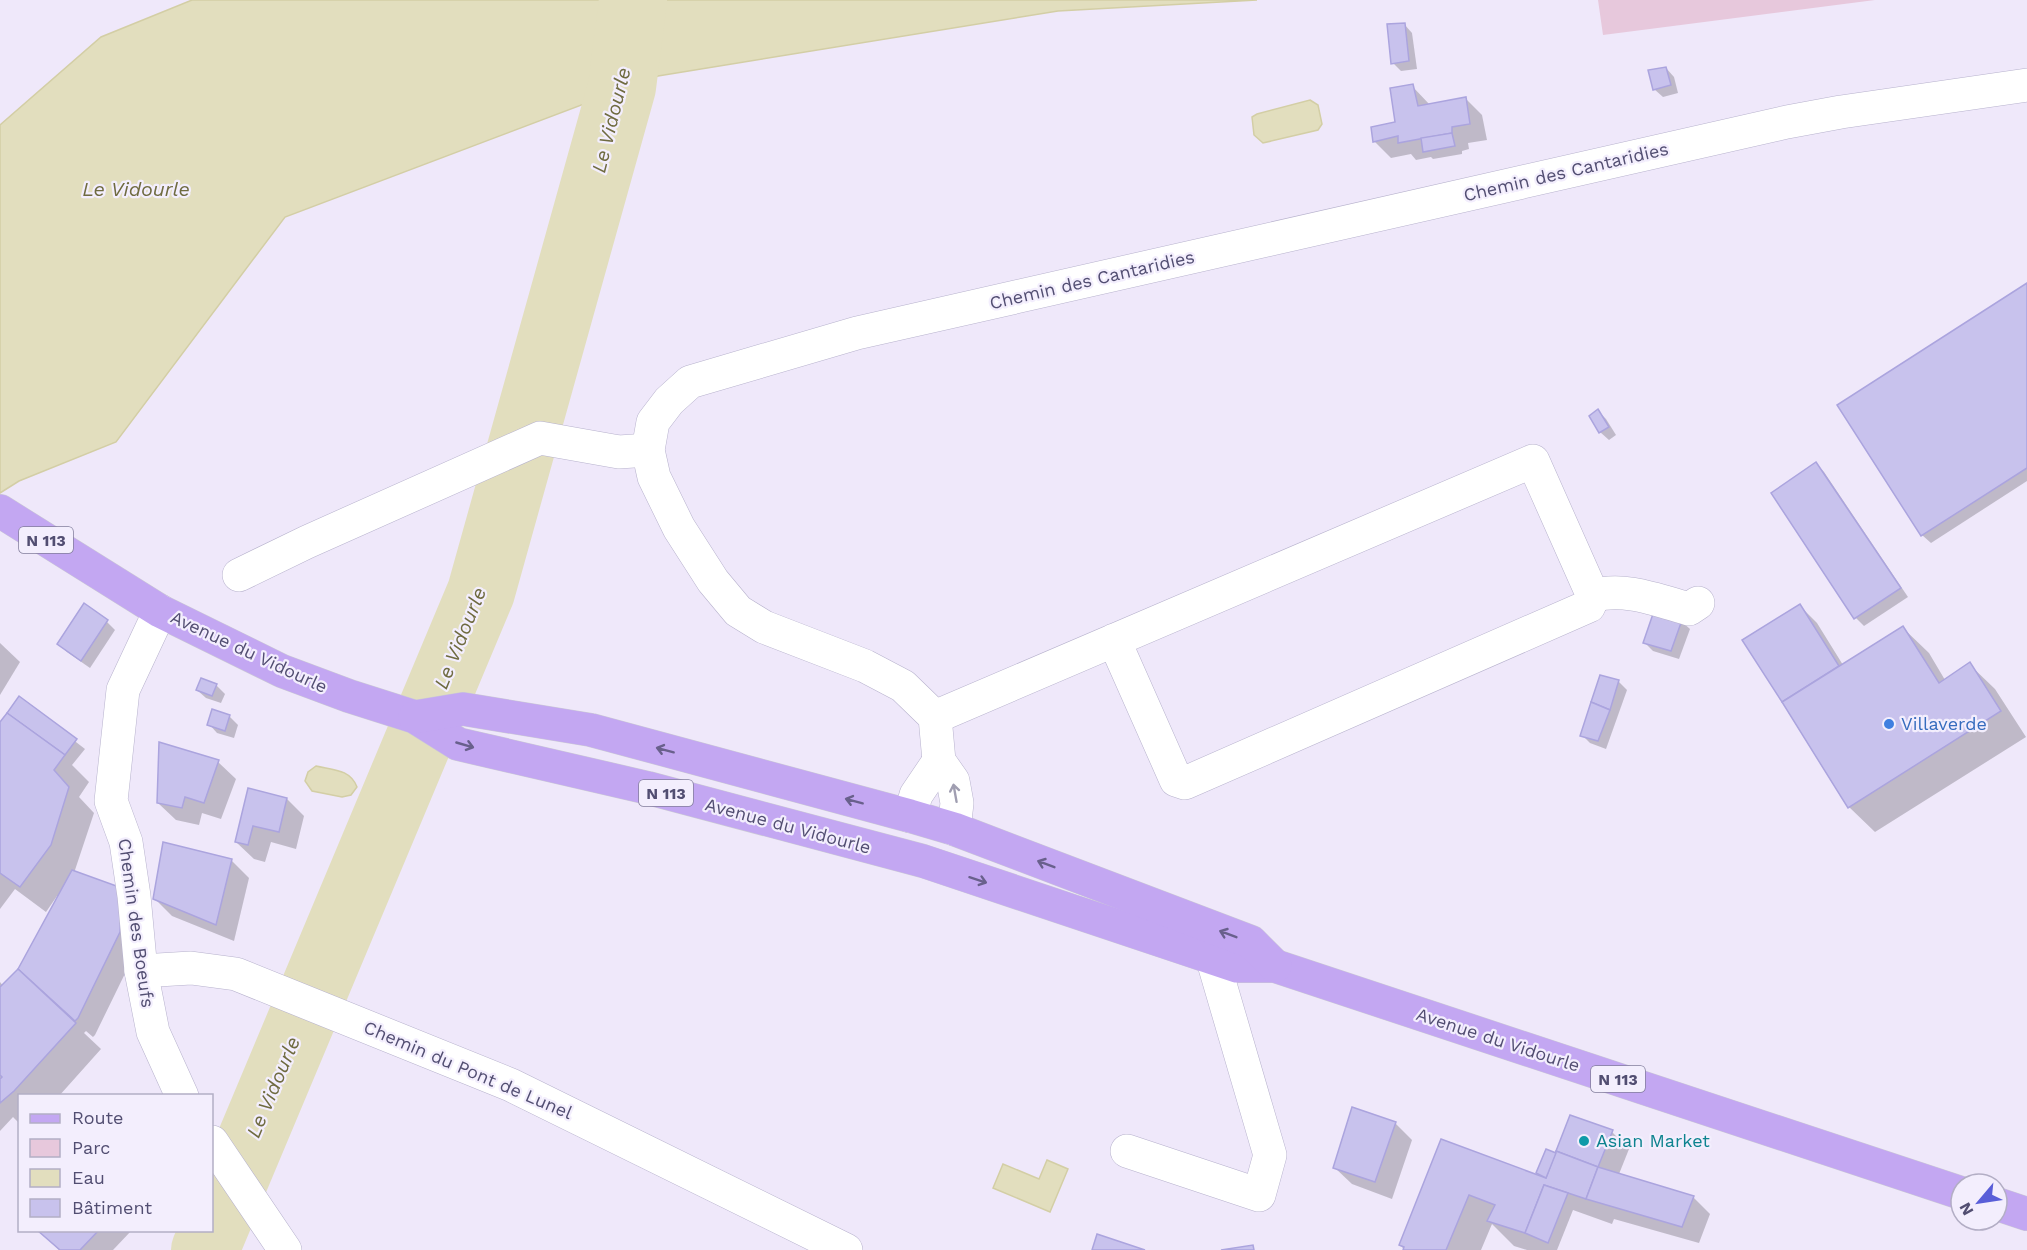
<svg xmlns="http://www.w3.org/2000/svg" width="2027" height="1250" font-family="'Work Sans',sans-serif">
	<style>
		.green { fill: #e7c8dc }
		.water { fill: #e2debe; stroke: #d3cea5; stroke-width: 1.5 }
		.shadow { fill: #0003 }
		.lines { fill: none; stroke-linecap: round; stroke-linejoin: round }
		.river { stroke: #e2debe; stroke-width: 68 }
		.building { fill: #c8c2ed; stroke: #aba4de; stroke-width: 1.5 }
		.minor-casing { stroke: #b7b2cd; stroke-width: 34 }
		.major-casing { stroke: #cbcad5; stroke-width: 34 }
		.minor { stroke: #fff; stroke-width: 33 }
		.major { stroke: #c3a7f2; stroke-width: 33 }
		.oneway { stroke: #69608c }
		.oneway2 { stroke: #a09eb1 }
		.shop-dot { fill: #3f7fe0; stroke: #f3eefd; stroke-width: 2 }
		.culture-dot { fill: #0f9aa8; stroke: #f3eefd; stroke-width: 2 }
		.labels { text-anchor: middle; stroke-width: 4.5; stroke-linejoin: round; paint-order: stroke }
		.shield { fill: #f3eefd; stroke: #827e9c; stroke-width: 1.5 }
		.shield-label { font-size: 16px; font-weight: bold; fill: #524e72 }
		.street-label { font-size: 18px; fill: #524e72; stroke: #f3eefd }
		.shop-label { font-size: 18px; fill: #366cbe; stroke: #f3eefd; text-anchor: start }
		.culture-label { font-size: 18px; fill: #0d838f; stroke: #f3eefd; text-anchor: start }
		.water-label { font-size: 20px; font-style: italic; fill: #6f6b40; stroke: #f3eefd }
	</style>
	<rect width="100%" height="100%" fill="#efe8fa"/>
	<polygon class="green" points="1598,0 1875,0 1603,35"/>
	<g class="water">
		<polygon points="192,0 1257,0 1058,11 658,76 285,217 116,442 19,481 0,493 0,125 101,37"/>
		<polygon points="1310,100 1318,105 1322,124 1318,130 1263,143 1254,135 1252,117 1257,114"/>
		<path d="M316 766C333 770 350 769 357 787L351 795 342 797 312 791 305 781 308 772Z"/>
		<polygon points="1047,1160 1068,1169 1050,1212 993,1188 1003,1164 1039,1179"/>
	</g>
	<g class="shadow">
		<polygon points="1404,24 1412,33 1417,69 1401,71 1393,63"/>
		<polygon points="1666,68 1674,77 1678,93 1663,97 1654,89"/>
		<polygon points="1412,86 1430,105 1465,98 1482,115 1487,140 1468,143 1469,149 1462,151 1462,154 1433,159 1431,157 1416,160 1411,154 1391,158 1374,141 1397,123"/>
		<polygon points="2027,285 2027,481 1931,543 1922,535"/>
		<polygon points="1598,411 1606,419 1616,435 1609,440 1600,432"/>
		<polygon points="1816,464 1824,472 1908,597 1864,626 1856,618 1773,493"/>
		<polygon points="1800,606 1817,623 1843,665 1903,628 1929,653 1945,680 1969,664 1995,689 2026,737 1875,832 1849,807 1745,641"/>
		<polygon points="1681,621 1690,629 1679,659 1653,651 1645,643"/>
		<polygon points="107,622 115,630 90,668 67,652 59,644"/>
		<polygon points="0,643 20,662 0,695"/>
		<polygon points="202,680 216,685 225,694 221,703 206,698 197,690"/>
		<polygon points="1618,681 1627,690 1606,749 1590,743 1582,735"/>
		<polygon points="19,698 85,749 72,765 89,782 79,797 94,813 74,873 121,889 137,949 95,1035 93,1037 86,1031 84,1033 101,1049 59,1096 20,1096 20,1124 13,1117 0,1131 0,982 3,986 19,969 59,897 57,896 46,912 15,889 0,909 0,725"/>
		<polygon points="213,711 230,717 238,725 234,738 217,733 209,724"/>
		<polygon points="218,762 236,779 221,819 202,813 199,825 176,820 158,803"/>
		<polygon points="249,789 287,799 304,816 296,849 271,842 265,862 254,859 236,842"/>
		<polygon points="231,860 249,878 234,941 172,916 154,898"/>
		<polygon points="1395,1123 1412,1140 1392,1199 1352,1184 1334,1167"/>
		<polygon points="1612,1132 1629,1149 1619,1174 1693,1197 1710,1214 1699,1243 1614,1219 1612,1224 1573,1210 1557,1250 1527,1250 1514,1246 1492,1224 1481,1250 1404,1250 1401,1245 1442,1141 1543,1178 1538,1173 1556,1155"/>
		<polygon points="38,1230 132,1230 113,1250 59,1250"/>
	</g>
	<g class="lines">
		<polyline class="river" points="205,1250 481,592 622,87 633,0"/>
	</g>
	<g class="building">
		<polygon points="1405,23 1409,61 1391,64 1387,24"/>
		<polygon points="1666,67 1671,85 1653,90 1648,70"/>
		<polygon points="1413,84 1418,106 1466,97 1470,124 1452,127 1452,133 1398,143 1398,136 1373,142 1371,127 1395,122 1390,88"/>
		<polygon points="1452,133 1455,146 1423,152 1421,138"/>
		<polygon points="2027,283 2027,468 1921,536 1837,405"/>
		<polygon points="1598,409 1609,427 1599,433 1589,416"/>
		<polygon points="1816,462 1901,588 1854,619 1771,493"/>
		<polygon points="84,603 108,620 81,661 57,644"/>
		<polygon points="1800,604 1839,666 1782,702 1742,640"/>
		<polygon points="1654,611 1682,620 1671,651 1643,643"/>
		<polygon points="1903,626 1939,683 1970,662 2001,711 1848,808 1782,702"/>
		<polygon points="1600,675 1619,680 1610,710 1591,702"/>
		<polygon points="201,678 217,684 212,696 196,690"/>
		<polygon points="19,696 77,739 65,755 7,713"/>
		<polygon points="1591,702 1610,710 1598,741 1580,736"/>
		<polygon points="212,709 230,715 225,731 207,725"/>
		<polygon points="7,713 65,755 54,770 69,787 51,845 20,887 0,873 0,722"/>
		<polygon points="159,742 219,760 204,803 185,797 182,808 157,803"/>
		<polygon points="248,788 287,798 279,832 253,826 248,845 235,842"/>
		<polygon points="163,842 232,859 216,925 153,899"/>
		<polygon points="72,870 122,888 120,932 78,1018 75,1021 18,969"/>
		<polygon points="18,969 76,1023 14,1091 0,1103 0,1079 2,1077 0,1075 0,987"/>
		<polygon points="1352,1107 1396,1122 1375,1182 1333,1168"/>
		<polygon points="1570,1115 1613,1130 1598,1167 1556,1151"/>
		<polygon points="1441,1139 1546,1178 1556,1151 1598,1167 1586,1199 1544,1185 1525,1233 1487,1221 1495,1205 1469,1195 1446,1250 1403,1250 1404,1247 1399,1245"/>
		<polygon points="1546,1149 1556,1153 1546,1178 1536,1173"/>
		<polygon points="1598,1167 1694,1196 1682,1227 1586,1199"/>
		<polygon points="1544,1185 1568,1193 1548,1243 1525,1233"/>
		<polygon points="37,1230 99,1230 80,1250 60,1250"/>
		<polygon points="1097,1234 1145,1250 1092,1250"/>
		<polygon points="1253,1245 1254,1250 1221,1250"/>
	</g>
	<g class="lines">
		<g class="minor-casing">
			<g id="minor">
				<polyline points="239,575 307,542 540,438 619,452 648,450"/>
				<path d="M1593 596C1623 586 1660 601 1689 609L1698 603"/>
				<polyline points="160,611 123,690 111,801 126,842 134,896 141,971 153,1032 182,1096"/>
				<polyline points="935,717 1533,461 1593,596 1589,606 1185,783 1176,780 1114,640"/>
				<polyline points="910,816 916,795 939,761"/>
				<polyline points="954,829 957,803 953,781 939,761 935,717 903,686 865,666 764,627 738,611 713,581 679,528 654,477 648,450 653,422 669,401 690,382 857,333 1787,122 1841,112 2027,85"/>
				<polyline points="141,971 191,968 236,974 511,1085 846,1250"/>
				<polyline points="212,1142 285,1250"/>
				<polyline points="1127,1151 1259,1195 1270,1155 1212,957"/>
			</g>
		</g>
		<g class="major-casing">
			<g id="major">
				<polyline points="0,511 160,611 282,671 349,696 415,717 458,744 648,788 923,861 1237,966 1275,966 1961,1193"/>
				<polyline points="415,717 463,709 591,730 910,816 954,829 1251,942 1275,966"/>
				<polyline points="1997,1204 2027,1214"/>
			</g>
		</g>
		<use href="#minor" class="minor"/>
		<use href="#major" class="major"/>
	</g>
	<defs><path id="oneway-shaft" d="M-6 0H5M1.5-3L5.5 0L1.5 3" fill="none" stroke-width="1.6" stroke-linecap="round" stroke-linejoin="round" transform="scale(1.5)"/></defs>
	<g class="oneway">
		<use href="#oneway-shaft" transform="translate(465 745) rotate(16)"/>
		<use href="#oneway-shaft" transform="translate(665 750) rotate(-165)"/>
		<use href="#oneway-shaft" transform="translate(854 801) rotate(-165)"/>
		<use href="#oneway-shaft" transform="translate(1046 864) rotate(-159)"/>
		<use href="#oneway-shaft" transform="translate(978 880) rotate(18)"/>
		<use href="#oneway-shaft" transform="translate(1228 934) rotate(-159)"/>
	</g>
	<use class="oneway2" href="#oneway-shaft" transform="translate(955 793) rotate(-100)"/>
	<circle class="shop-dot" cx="1889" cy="724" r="6"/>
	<circle class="culture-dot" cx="1584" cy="1141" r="6"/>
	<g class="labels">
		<g class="shield">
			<rect x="19" y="527" width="54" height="26" rx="4.5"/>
			<rect x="639" y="780" width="54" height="26" rx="4.5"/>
			<rect x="1591" y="1066" width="54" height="26" rx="4.5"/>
		</g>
		<g class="shield-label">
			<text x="46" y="546">N 113</text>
			<text x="666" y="799">N 113</text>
			<text x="1618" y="1085">N 113</text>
		</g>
		<g class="street-label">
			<text transform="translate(1566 172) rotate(-13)" y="6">Chemin des Cantaridies</text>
			<text transform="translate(1092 280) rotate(-13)" y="6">Chemin des Cantaridies</text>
			<text transform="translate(249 652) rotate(25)" y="6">Avenue du Vidourle</text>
			<text transform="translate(788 826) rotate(15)" y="6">Avenue du Vidourle</text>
			<text transform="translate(136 923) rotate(82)" y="6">Chemin des Boeufs</text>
			<text transform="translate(1498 1040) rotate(18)" y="6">Avenue du Vidourle</text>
			<text transform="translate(468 1070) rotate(23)" y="6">Chemin du Pont de Lunel</text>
		</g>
		<g class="shop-label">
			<text x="1901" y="730">Villaverde</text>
		</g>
		<g class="culture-label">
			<text x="1596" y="1147">Asian Market</text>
		</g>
		<g class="water-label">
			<text transform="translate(611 120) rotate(-76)" y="7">Le Vidourle</text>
			<text x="136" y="196">Le Vidourle</text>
			<text transform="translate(460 638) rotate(-68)" y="7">Le Vidourle</text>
			<text transform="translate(273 1087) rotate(-67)" y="7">Le Vidourle</text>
		</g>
	</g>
	<rect x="18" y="1094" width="195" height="138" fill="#f3eefd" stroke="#b3aec5" stroke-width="1.5"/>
	<rect x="30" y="1114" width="30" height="9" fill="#c3a7f2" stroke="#b3aec5" stroke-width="1.5"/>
	<text x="72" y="1124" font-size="18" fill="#524e72">Route</text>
	<rect x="30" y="1139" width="30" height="18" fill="#e7c8dc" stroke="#b3aec5" stroke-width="1.5"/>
	<text x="72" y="1154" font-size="18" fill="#524e72">Parc</text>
	<rect x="30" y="1169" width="30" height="18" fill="#e2debe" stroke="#b3aec5" stroke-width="1.5"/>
	<text x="72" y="1184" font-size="18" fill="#524e72">Eau</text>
	<rect x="30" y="1199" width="30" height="18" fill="#c8c2ed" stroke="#b3aec5" stroke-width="1.5"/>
	<text x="72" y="1214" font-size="18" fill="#524e72">Bâtiment</text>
	<g transform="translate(1979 1202) rotate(241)"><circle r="28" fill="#f3eefd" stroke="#b3aec5" stroke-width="1.5"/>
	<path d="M0-4.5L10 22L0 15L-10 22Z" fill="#595ed8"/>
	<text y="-9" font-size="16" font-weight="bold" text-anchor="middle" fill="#524e72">N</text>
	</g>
</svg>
